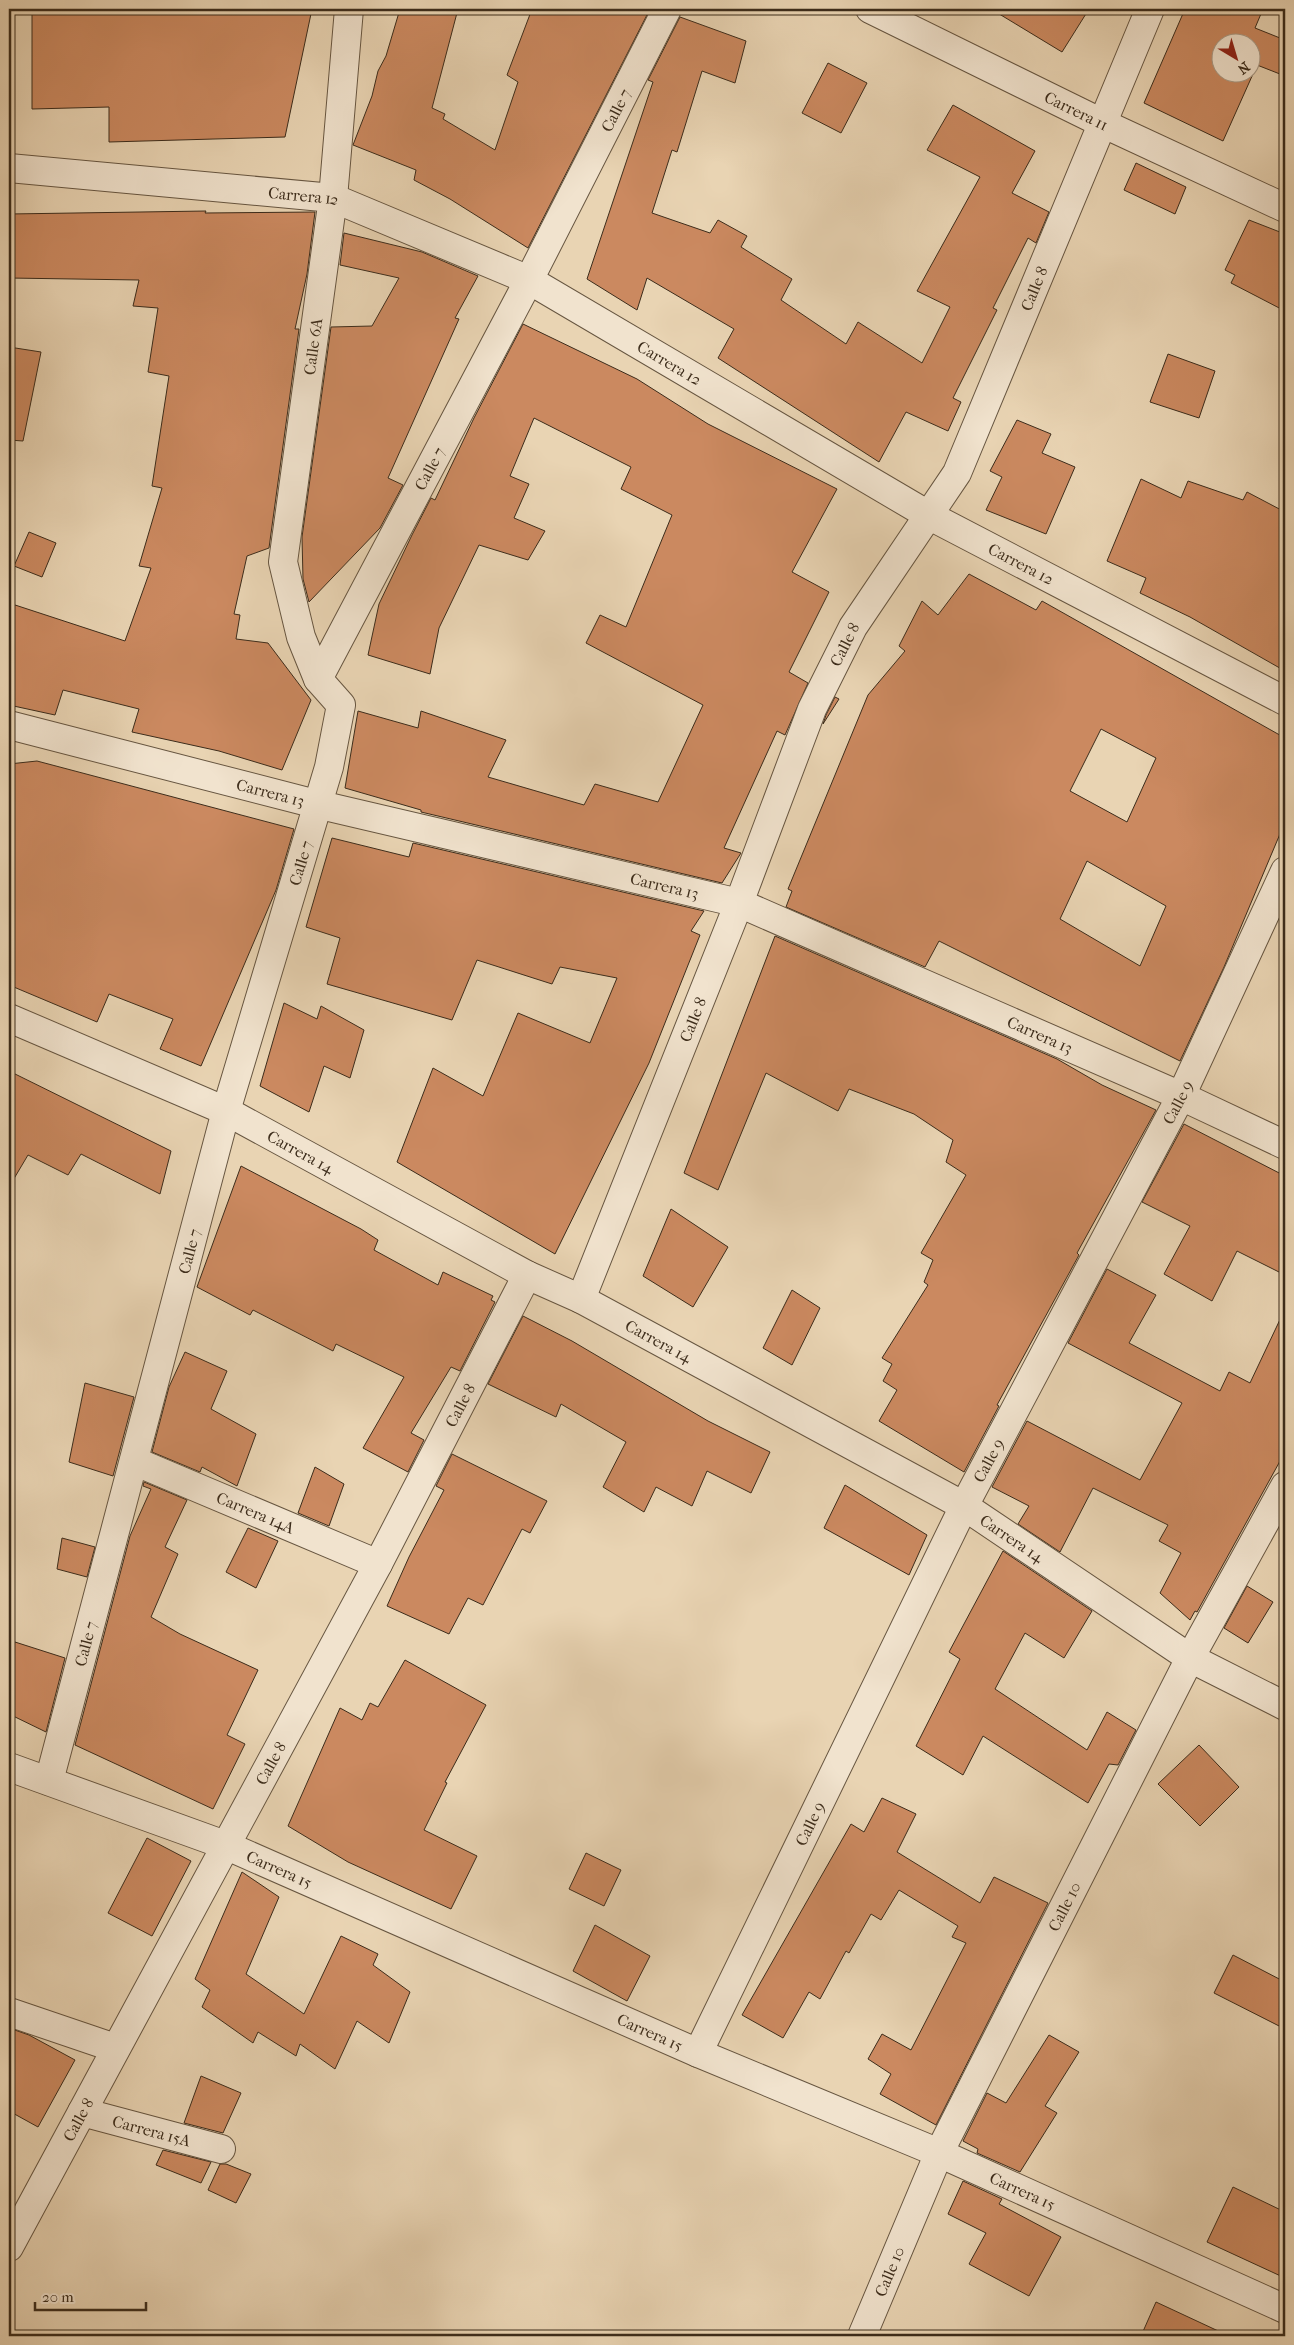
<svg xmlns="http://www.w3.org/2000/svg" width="1294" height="2345" font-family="'IM FELL French Canon',serif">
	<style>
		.building { fill: #cb8960; stroke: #3c2c1b; fill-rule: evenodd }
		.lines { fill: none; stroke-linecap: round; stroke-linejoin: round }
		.minor-casing { stroke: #675641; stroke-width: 30 }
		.minor { stroke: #f1e3ce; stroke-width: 28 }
		.labels { text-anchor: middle; stroke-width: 5; stroke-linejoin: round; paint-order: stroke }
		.street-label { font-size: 16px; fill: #3c2c1b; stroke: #f1e3ce }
	</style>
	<rect width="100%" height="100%" fill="#e9d4b3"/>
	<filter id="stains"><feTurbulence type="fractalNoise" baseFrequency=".004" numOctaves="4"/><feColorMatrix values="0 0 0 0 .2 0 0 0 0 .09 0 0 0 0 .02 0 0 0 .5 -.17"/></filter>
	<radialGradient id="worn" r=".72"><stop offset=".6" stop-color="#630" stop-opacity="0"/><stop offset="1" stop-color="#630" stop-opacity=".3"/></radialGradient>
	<g class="building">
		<polygon points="32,9 312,9 285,137 109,142 109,107 32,109"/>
		<polygon points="400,9 458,9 432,108 445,114 443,119 495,150 518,82 507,75 532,9 650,9 528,248 450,199 414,180 416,170 353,145 372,96 378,71 386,56"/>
		<polygon points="991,9 1089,9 1062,52"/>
		<path d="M1185 9H1263L1255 28 1285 40V76L1257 65 1223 141 1144 103ZM1222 42H1252V72H1222Z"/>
		<polygon points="680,17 746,41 735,83 702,71 677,152 672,150 652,213 710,233 718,220 747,236 741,247 792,279 781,300 846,344 858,322 922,363 950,307 917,291 980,177 927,150 953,105 1035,151 1012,193 1049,212 1036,243 1028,238 993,308 997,310 953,398 961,402 948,431 906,412 879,462 718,358 734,329 647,278 637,310 587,279 653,82 648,80"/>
		<polygon points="828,63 867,83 841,133 802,113"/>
		<polygon points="1136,163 1186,187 1175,214 1124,190"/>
		<polygon points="206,211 205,213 315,212 307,274 295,329 299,329 269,548 247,556 234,614 240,615 236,639 268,643 311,700 282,770 219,751 132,732 139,709 63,690 55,715 9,705 9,603 125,641 151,568 139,566 162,488 152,486 169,376 148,372 158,308 133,306 139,280 9,278 9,214"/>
		<polygon points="1249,220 1285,234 1285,311 1231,283 1235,275 1225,270"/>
		<polygon points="344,233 422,252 478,276 455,318 459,319 388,478 403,485 380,528 309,602 303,579 302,537 331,327 372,326 399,278 340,265"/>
		<polygon points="523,324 637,379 708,424 837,489 792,572 829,592 789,672 808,683 785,735 777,731 724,848 741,853 722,883 421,812 421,810 345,788 358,711 418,728 421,711 506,740 488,777 584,805 595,784 658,802 703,705 586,643 600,615 626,627 672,515 621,489 631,467 534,418 510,476 529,484 514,518 545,531 528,560 479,545 439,628 430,674 368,655 379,604 412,535 431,498 435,500 474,418"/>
		<polygon points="9,347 41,352 23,441 9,440"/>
		<polygon points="1168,354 1215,371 1199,418 1150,402"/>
		<polygon points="1017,420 1051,434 1042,453 1075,467 1046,534 986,510 1002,477 990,471"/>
		<polygon points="1141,479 1181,498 1188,481 1243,500 1247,492 1285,512 1285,671 1190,617 1140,593 1146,578 1107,561"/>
		<polygon points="29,532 56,543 42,577 14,566"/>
		<path d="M969 574 1036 610 1042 601 1285 738V822L1224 967 1180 1061 939 941 925 967 786 907 792 891 788 889 868 695 905 651 899 646 922 601 938 615ZM1101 729 1156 758 1127 822 1070 791ZM1087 861 1166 906 1140 966 1060 919Z"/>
		<polygon points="835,697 839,699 823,724 826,715"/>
		<polygon points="37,761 294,829 276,890 201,1066 160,1049 173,1019 109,994 97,1022 9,985 9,764"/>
		<polygon points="332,838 409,857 413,843 704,911 691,931 700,935 649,1063 555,1254 397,1162 433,1068 483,1096 518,1013 590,1043 617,978 560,967 552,984 477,960 452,1020 327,984 340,938 306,927"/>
		<polygon points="775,936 1057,1059 1102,1085 1156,1110 1077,1253 1079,1255 997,1405 999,1406 964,1472 879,1421 897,1390 883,1381 892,1364 882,1358 928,1285 924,1282 933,1260 921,1253 966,1175 946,1162 953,1140 914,1114 849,1089 838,1111 766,1073 718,1190 684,1173"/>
		<polygon points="284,1003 317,1019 321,1006 364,1030 350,1078 324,1066 309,1112 260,1086"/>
		<polygon points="9,1071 171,1151 160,1194 81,1154 68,1175 28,1155 9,1187"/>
		<polygon points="1184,1124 1285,1176 1285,1275 1237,1251 1212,1301 1164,1274 1190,1226 1142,1202"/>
		<polygon points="241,1166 361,1229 378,1240 374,1250 438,1285 443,1272 493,1296 491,1300 495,1302 460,1371 451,1367 411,1433 424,1440 408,1472 363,1448 404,1377 336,1344 333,1351 253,1310 250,1315 197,1287"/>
		<polygon points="671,1209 728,1247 693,1307 643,1276"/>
		<polygon points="1107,1269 1156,1295 1129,1343 1220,1391 1229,1372 1250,1383 1285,1309 1285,1452 1197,1612 1195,1611 1190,1620 1160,1593 1181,1553 1159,1541 1168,1525 1093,1488 1060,1552 1018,1524 1029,1506 992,1487 1027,1421 1140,1480 1182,1403 1068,1343"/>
		<polygon points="792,1290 820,1308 792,1365 763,1348"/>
		<polygon points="523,1316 572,1341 708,1421 770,1452 751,1493 707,1471 692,1506 656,1487 644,1512 603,1487 626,1442 561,1404 556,1417 488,1384"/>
		<polygon points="185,1352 227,1371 211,1409 256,1434 237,1486 202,1467 200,1472 152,1452 169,1387"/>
		<polygon points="85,1383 134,1397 113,1476 69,1462"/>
		<polygon points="452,1454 547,1501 530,1533 522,1529 483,1605 468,1598 449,1634 387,1606 409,1557 444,1490 436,1486"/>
		<polygon points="315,1467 344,1484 329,1526 298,1513"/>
		<polygon points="144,1482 187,1500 165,1547 178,1554 151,1617 180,1634 258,1670 227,1735 245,1744 213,1809 75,1745 130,1536 151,1489 143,1486"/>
		<polygon points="845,1485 927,1535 909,1575 824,1528"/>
		<polygon points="248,1528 278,1541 256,1588 226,1572"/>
		<polygon points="62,1538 95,1547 87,1577 57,1569"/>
		<polygon points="1003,1551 1092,1611 1064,1658 1025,1633 995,1689 1087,1750 1107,1712 1136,1730 1118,1765 1109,1764 1088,1803 983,1736 963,1775 916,1746 960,1659 949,1652"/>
		<polygon points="1247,1586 1273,1602 1248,1643 1224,1628"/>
		<polygon points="15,1642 65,1658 46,1732 9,1714 9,1661"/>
		<polygon points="405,1660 486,1705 445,1782 447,1783 424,1830 477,1856 451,1909 348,1862 288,1826 340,1708 362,1720 370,1703 378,1707"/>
		<polygon points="1199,1745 1239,1787 1200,1826 1158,1784"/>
		<polygon points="882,1798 916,1814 897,1852 980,1903 994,1877 1048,1903 936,2125 880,2094 891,2074 868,2059 882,2034 911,2050 966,1943 952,1937 958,1926 899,1890 881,1920 871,1914 849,1953 846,1951 820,1999 809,1992 783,2038 742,2015 851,1824 864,1832"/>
		<polygon points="147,1838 191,1861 152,1936 108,1913"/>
		<polygon points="586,1853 621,1870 604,1906 569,1889"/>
		<polygon points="242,1872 279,1897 246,1974 304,2014 341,1936 378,1954 373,1965 410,1992 389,2043 357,2021 335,2069 300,2044 296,2056 258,2032 253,2043 202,2007 210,1990 195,1979"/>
		<polygon points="595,1925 650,1956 627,2001 573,1971"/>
		<polygon points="1233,1955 1285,1982 1285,2029 1214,1993"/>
		<polygon points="9,2028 29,2035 75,2060 38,2127 9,2111"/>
		<polygon points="1049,2035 1079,2052 1045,2106 1057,2113 1020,2172 977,2153 978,2149 963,2141 987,2093 1006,2103"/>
		<polygon points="201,2076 241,2093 223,2133 184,2123"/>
		<polygon points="163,2150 211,2162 201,2183 156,2165"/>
		<polygon points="220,2164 226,2164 251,2174 236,2203 208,2190"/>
		<polygon points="963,2181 1002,2199 999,2204 1061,2237 1029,2296 969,2264 986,2233 948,2214"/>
		<polygon points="1233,2187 1285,2212 1285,2278 1207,2242"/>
		<polygon points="1156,2302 1229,2336 1141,2336"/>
	</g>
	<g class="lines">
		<g class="minor-casing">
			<g id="minor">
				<path id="s1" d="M870 9 1102 123 1285 208"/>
				<path id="s2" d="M9 168 333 198 529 280 930 516 1285 701"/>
				<path id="s3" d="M318 679 301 637 283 562 333 198 349 9"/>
				<path id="s4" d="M9 725 316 804 739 903 1181 1096 1285 1145"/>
				<path id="s5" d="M9 1018 226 1111 527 1275 581 1299 964 1506 1190 1658 1285 1706"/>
				<path id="s6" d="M581 1299 739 903 812 709 853 627 957 473 1150 9"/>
				<path id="s7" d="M134 1461 378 1564"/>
				<path id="s8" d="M9 1767 225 1845 698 2053 939 2153 1285 2309"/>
				<path id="s9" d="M49 1781 226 1111 329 767 341 705 318 679 529 280 667 9"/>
				<polyline points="9,2012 115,2048"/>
				<path id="s10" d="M698 2053 964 1506 1181 1096 1285 871"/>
				<path id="s11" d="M82 2112 221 2149"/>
				<path id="s12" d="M9 2247 378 1564 527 1275"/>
				<path id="s13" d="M862 2336 939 2153 1190 1658 1285 1486"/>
			</g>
		</g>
		<use href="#minor" class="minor"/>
	</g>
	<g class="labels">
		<g class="street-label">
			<text dy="6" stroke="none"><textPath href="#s9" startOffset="1792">Calle 7</textPath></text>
			<text dy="6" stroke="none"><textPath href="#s1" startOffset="230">Carrera 11</textPath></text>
			<text dy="6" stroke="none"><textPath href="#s2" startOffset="296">Carrera 12</textPath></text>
			<text dy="6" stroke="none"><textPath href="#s6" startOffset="1111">Calle 8</textPath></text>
			<text dy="6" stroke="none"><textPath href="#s3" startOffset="340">Calle 6A</textPath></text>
			<text dy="6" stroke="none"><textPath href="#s2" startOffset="701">Carrera 12</textPath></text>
			<text dy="6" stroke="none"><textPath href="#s9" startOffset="1388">Calle 7</textPath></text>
			<text dy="6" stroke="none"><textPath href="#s2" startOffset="1106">Carrera 12</textPath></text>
			<text dy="6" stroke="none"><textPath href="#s6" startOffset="706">Calle 8</textPath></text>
			<text dy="6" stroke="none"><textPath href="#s4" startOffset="270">Carrera 13</textPath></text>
			<text dy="6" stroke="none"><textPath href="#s9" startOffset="952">Calle 7</textPath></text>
			<text dy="6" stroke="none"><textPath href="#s4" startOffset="675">Carrera 13</textPath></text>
			<text dy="6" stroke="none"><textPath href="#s6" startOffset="301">Calle 8</textPath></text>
			<text dy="6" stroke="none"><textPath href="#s4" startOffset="1080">Carrera 13</textPath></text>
			<text dy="6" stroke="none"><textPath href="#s10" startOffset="1065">Calle 9</textPath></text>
			<text dy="6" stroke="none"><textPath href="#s5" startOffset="321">Carrera 14</textPath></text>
			<text dy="6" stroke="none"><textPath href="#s9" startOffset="548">Calle 7</textPath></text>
			<text dy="6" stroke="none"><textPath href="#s5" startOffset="726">Carrera 14</textPath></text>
			<text dy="6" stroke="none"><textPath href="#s12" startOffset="955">Calle 8</textPath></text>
			<text dy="6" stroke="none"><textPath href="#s10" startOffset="660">Calle 9</textPath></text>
			<text dy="6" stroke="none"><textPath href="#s7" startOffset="132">Carrera 14A</textPath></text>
			<text dy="6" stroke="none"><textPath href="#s5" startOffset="1131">Carrera 14</textPath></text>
			<text dy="6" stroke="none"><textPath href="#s9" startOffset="142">Calle 7</textPath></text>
			<text dy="6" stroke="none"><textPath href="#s12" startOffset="550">Calle 8</textPath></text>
			<text dy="6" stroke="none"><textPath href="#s10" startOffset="255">Calle 9</textPath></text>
			<text dy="6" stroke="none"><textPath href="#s8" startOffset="289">Carrera 15</textPath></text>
			<text dy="6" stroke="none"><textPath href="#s13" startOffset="475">Calle 10</textPath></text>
			<text dy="6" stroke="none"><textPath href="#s8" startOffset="694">Carrera 15</textPath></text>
			<text dy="6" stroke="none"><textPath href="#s12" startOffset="145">Calle 8</textPath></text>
			<text dy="6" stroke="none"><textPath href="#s11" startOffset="72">Carrera 15A</textPath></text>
			<text dy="6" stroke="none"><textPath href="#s8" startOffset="1099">Carrera 15</textPath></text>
			<text dy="6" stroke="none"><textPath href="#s13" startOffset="70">Calle 10</textPath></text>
		</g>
	</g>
	<rect width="1294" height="2345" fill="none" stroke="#e9d4b3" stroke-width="30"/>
	<rect x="10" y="10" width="1274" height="2325" fill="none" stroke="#3c2c1b" stroke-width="2.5"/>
	<rect x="15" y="15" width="1264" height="2315" fill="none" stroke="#3c2c1b"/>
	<g transform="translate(1236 58) rotate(142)"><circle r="24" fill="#f1e3ce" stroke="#a99a86"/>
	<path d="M0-4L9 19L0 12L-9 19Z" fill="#8f2418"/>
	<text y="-8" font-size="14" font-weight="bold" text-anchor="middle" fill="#3c2c1b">N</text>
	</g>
	<path d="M35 2302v8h111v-8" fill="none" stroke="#3c2c1b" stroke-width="2.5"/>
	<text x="42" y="2302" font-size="15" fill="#3c2c1b" stroke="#f1e3ce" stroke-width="4" paint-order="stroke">20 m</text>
	<rect width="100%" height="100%" filter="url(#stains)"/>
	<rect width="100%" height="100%" fill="url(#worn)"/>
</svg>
